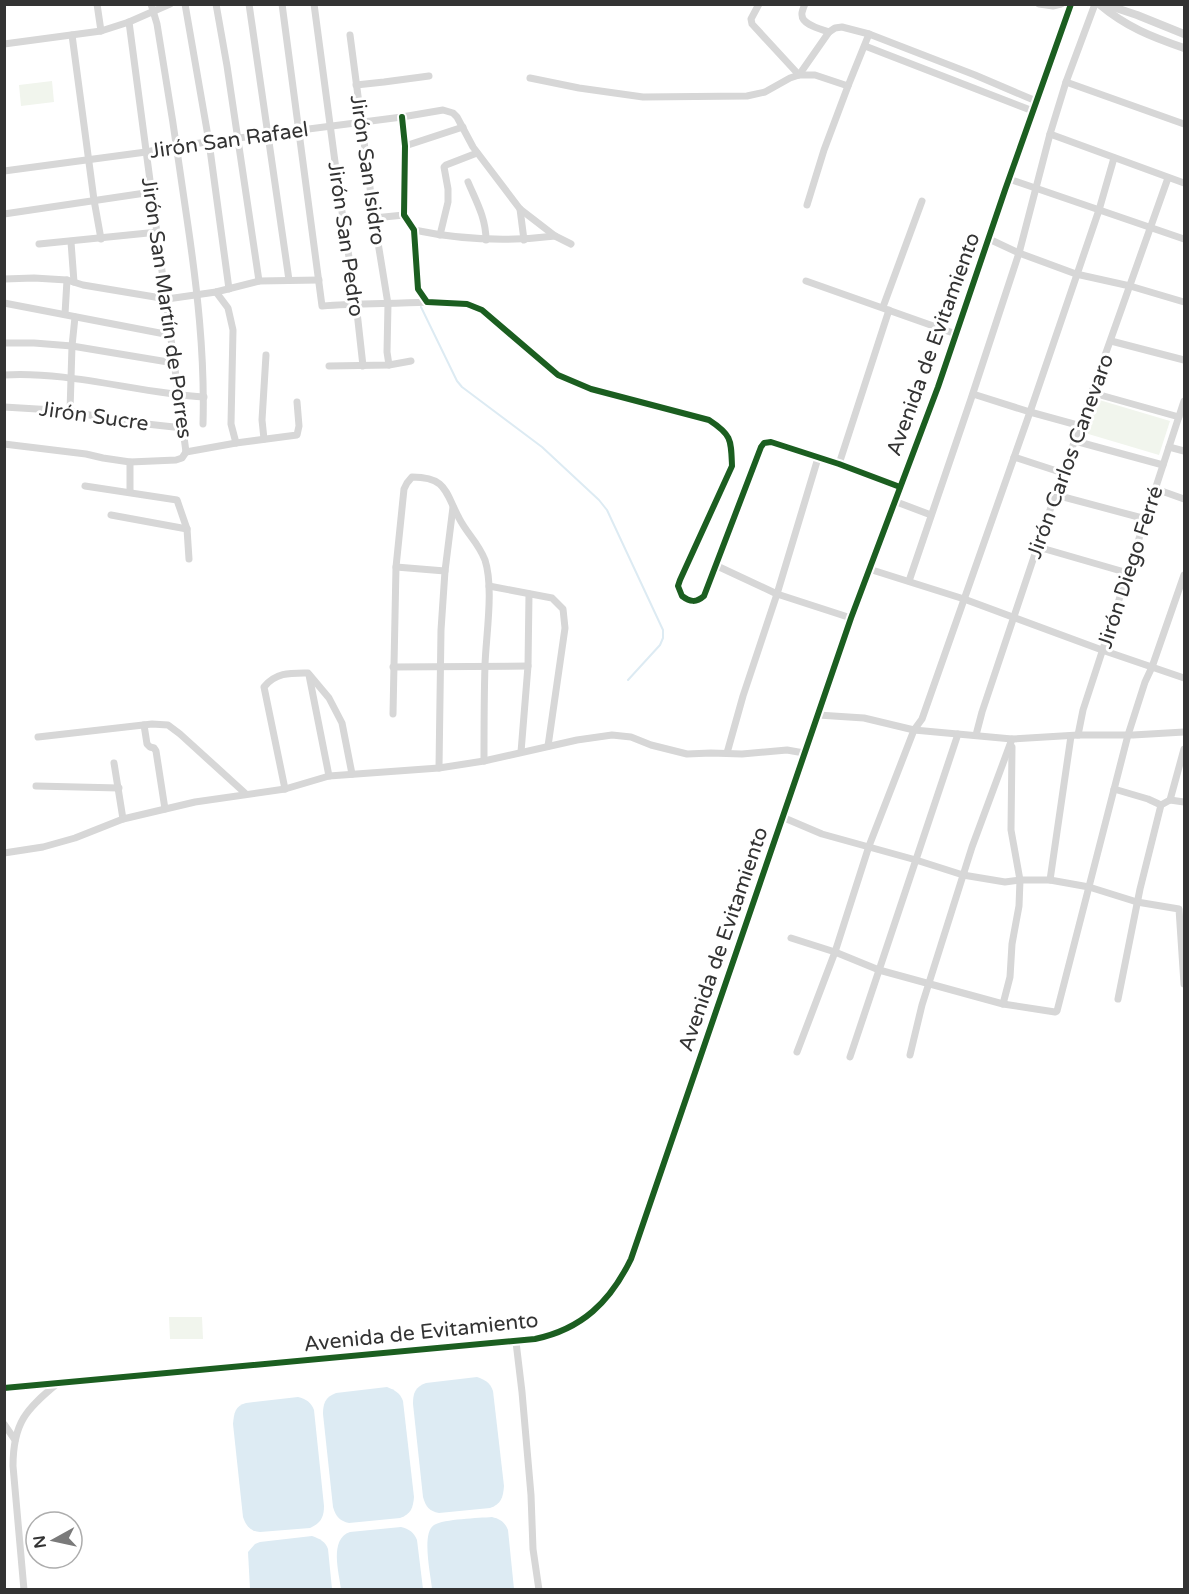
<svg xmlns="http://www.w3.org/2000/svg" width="1189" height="1594" font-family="'Varela Round',sans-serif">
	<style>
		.green { fill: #f1f5ed }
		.water { fill: #ddebf3 }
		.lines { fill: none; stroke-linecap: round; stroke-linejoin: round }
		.stream { stroke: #ddebf3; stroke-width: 2 }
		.minor { stroke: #d7d7d7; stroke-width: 7 }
		.tertiary { stroke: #d7d7d7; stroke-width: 8 }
		.cycleway-casing { stroke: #fff; stroke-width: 10 }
		.cycleway { stroke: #1b5e20; stroke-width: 6 }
		.labels { text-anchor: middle; stroke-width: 6; stroke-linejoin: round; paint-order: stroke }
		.street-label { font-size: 21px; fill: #333; stroke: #fff }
	</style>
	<rect width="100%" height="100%" fill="#fff"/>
	<g class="green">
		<polygon points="52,81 54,102 21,106 19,85"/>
		<polygon points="1096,399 1170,421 1159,455 1085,433"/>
		<polygon points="169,1317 202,1317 203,1339 170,1339"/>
	</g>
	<g class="water">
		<path d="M477 1377C485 1380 490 1382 493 1391L504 1486C503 1498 501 1504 490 1508L439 1513C429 1511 426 1507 423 1497L413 1404C413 1393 415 1387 426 1383Z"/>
		<path d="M387 1387C395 1390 400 1393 403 1401L414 1497C413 1508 411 1514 400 1518L349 1523C340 1521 336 1517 333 1507L323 1414C323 1404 325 1397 336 1393Z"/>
		<path d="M298 1397C306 1399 311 1402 314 1410L324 1506C324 1517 321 1523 310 1528L260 1532C250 1531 246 1526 243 1517L233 1424C234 1413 235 1406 246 1403Z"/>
		<path d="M492 1517C500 1519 505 1522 508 1530L514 1589H432C431 1576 421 1533 434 1525 444 1519 479 1518 492 1517Z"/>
		<path d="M401 1527C409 1529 414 1532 417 1540L423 1589H341C339 1572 329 1539 350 1532Z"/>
		<path d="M312 1536C320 1539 325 1541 328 1549L332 1589H250L248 1552 255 1544 260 1542Z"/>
	</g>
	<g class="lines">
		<polyline class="stream" points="421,307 457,381 462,387 542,447 599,500 607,510 663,630 663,638 660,645 628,680"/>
		<g class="minor">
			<polyline points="97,4 101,31"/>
			<path d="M151 4 157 24C168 89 178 154 187 219 197 287 205 355 203 424"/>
			<polyline points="185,4 209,142 229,289"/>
			<polyline points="216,4 227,66 259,281"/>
			<polyline points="249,4 289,280"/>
			<path d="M282 4 322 306C357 303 392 304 427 302"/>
			<polyline points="314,4 339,192 356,303 363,366"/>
			<polyline points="759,4 751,19 752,24 799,75 829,32 835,28 842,27 869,34 975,75 1036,101"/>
			<path d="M805 4C804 6 801 14 802 15 802 25 821 29 829 32"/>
			<polyline points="1039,4 1053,6 1061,4"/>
			<polyline points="129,22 186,452"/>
			<polyline points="72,35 94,200 101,239"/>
			<polyline points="350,35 374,218 388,304 387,352 389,365"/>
			<polyline points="4,44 101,31 129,22 170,4"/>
			<polyline points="865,46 1033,111"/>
			<polyline points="530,78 579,88 643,97 747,96 765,92 790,78 799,75 815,75 848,86"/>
			<polyline points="1066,82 1184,124"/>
			<polyline points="356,85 384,82 429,76"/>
			<path d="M402 117 405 146 404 215 414 230 418 289 427 302 467 304 482 310 558 375 591 389 709 420C732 435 731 440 732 466L680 580 678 586 682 596C690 602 696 603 704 596L761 447 764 443 771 442 839 464 900 487"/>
			<polyline points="1050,134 1184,183"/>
			<polyline points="405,146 463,127"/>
			<polyline points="4,171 146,152 177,146 402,117 443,110 453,113 457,117 473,147 520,209 555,236 571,244"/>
			<polyline points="1009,179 1184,239"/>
			<path d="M468 182C476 201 486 218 486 240"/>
			<polyline points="807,205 824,150 848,86 869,34"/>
			<polyline points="520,209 524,240"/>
			<polyline points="4,214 152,192"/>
			<polyline points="374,218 404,215"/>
			<path d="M414 230C462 240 507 242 555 236"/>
			<polyline points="440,235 448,202 448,189 444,167 446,165 477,153"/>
			<polyline points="989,239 1019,253 1076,274 1130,286 1184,302"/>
			<polyline points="71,242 74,282"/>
			<polyline points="39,244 158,232"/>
			<polyline points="4,279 34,278 67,280 83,285 167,299 216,292 259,281 319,280"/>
			<polyline points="806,281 956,334"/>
			<polyline points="216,292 228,308 233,330 231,424 236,443"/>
			<polyline points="4,303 170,335"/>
			<polyline points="883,307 922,201"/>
			<polyline points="65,314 67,280"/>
			<polyline points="1111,341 1184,360"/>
			<polyline points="4,343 34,343 72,346 174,363"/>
			<polyline points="329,366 389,365 411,361"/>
			<path d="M4 375C70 371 138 393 204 397"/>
			<polyline points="1093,393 1179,417"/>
			<polyline points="973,394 1030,412 1081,426"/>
			<polyline points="4,407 70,411 119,421 183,428"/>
			<polyline points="70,411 72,346 75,317"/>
			<polyline points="264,439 262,420 266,355"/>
			<polyline points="1075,441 1163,465"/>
			<polyline points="4,444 86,454 103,458 130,462 176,460 182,458 186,452"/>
			<polyline points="1169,447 1184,451"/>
			<polyline points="186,452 236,443 297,435 299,426 297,402"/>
			<polyline points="1014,457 1063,473"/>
			<polyline points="839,464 889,310"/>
			<polyline points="85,486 177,500 187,529 189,559"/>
			<polyline points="1156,489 1184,499"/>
			<polyline points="130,492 130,462"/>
			<polyline points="1056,495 1146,519"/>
			<polyline points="894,501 931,515"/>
			<polyline points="111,515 187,529"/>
			<polyline points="1038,547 1128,573"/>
			<polyline points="715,565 777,594 851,618"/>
			<polyline points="396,567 445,571"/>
			<polyline points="869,569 964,599 1102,650 1184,678"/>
			<polyline points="909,581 971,399 1019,253 1050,134 1066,82 1095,4"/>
			<polyline points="489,586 552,598 563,609 565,628 548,746"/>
			<polyline points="393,667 528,666"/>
			<polyline points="309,675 329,776"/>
			<path d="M393 714 396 567 404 489 407 483 412 477C447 477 445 492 459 518 467 534 478 542 485 560 494 588 486 635 485 665 484 697 484 729 484 761"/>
			<polyline points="818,715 864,718 914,730 1012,739 1078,735 1133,735 1184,732"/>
			<polyline points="144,725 147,744 150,747 154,748 156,751 165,809"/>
			<polyline points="976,735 982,712 1044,527 1168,178"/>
			<polyline points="1078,735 1083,710 1184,401"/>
			<polyline points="38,737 152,724 168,725 180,734 246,794"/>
			<polyline points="521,752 528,666 529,594"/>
			<polyline points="727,753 743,696 777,594 818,458"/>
			<polyline points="114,763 123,819"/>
			<polyline points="439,768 441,630 445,571 453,507"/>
			<polyline points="36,786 119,788"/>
			<path d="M285 789 264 687C276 672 291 673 308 673L329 698 342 723 352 774"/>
			<polyline points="1114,789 1148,799 1161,805"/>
			<polyline points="1170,800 1184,802"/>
			<polyline points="782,817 822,834 916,860 963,875 1005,882 1020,880 1050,880 1089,887 1137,902 1179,909 1184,984"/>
			<polyline points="4,853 43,847 75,838 123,819 195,802 285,789 329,776 439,768 484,761 577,740 612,735 631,737 651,745 687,754 711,753 742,754 787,750 804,753"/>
			<polyline points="1050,880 1071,736"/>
			<polyline points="791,938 835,952 879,970 1003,1004 1055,1012 1057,1011 1128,735 1145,682 1152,667 1184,575"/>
			<polyline points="1118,999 1140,889 1161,805 1170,800 1184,749"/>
			<polyline points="1003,1004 1010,977 1012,944 1019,906 1020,880 1011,830 1012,747"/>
			<polyline points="797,1052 835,952 869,846 914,730 922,719 1030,412 1099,210 1114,158"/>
			<polyline points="910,1055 922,1005 972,847 1012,739"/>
			<polyline points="850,1057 958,734"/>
			<polyline points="516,1342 522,1392 531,1495 533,1549 539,1590"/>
			<polyline points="4,1424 15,1440"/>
			<path d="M24 1590 13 1466C13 1423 26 1409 58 1383"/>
		</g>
		<g class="tertiary">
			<path d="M1099 4C1126 27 1152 37 1184 48"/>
			<polyline points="1104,4 1137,15 1184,34"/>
			<path d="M4 1388 535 1339C582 1329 610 1302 631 1259L851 618 938 387 1005 190 1071 4"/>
		</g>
		<g class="cycleway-casing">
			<g id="cycleway">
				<path d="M402 117 405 146 404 215 414 230 418 289 427 302 467 304 482 310 558 375 591 389 709 420C732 435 731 440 732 466L680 580 678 586 682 596C690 602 696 603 704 596L761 447 764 443 771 442 839 464 900 487"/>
				<path d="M4 1388 535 1339C582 1329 610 1302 631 1259L851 618 938 387 1005 190 1071 4"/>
			</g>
		</g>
		<use href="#cycleway" class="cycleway"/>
	</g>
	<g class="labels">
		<g class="street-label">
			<text transform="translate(229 140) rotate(-8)" y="7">Jirón San Rafael</text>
			<text transform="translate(368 170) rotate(82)" y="7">Jirón San Isidro</text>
			<text transform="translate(346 239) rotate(82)" y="7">Jirón San Pedro</text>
			<text transform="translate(167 308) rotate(82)" y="7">Jirón San Martín de Porres</text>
			<text transform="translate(933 344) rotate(-70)" y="7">Avenida de Evitamiento</text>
			<text transform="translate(94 416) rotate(8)" y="7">Jirón Sucre</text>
			<text transform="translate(1070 456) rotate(-70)" y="7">Jirón Carlos Canevaro</text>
			<text transform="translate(1130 567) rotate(-72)" y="7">Jirón Diego Ferré</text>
			<text transform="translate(723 939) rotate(-71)" y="7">Avenida de Evitamiento</text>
			<text transform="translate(421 1332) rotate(-6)" y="7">Avenida de Evitamiento</text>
		</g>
	</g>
	<rect width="1189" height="1594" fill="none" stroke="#333333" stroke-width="12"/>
	<g transform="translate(54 1540) rotate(262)"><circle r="28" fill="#ffffff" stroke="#adadad" stroke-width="1.5"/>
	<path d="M0-4.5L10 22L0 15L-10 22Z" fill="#7a7a7a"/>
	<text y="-9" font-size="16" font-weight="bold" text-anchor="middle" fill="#333333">N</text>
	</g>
</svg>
